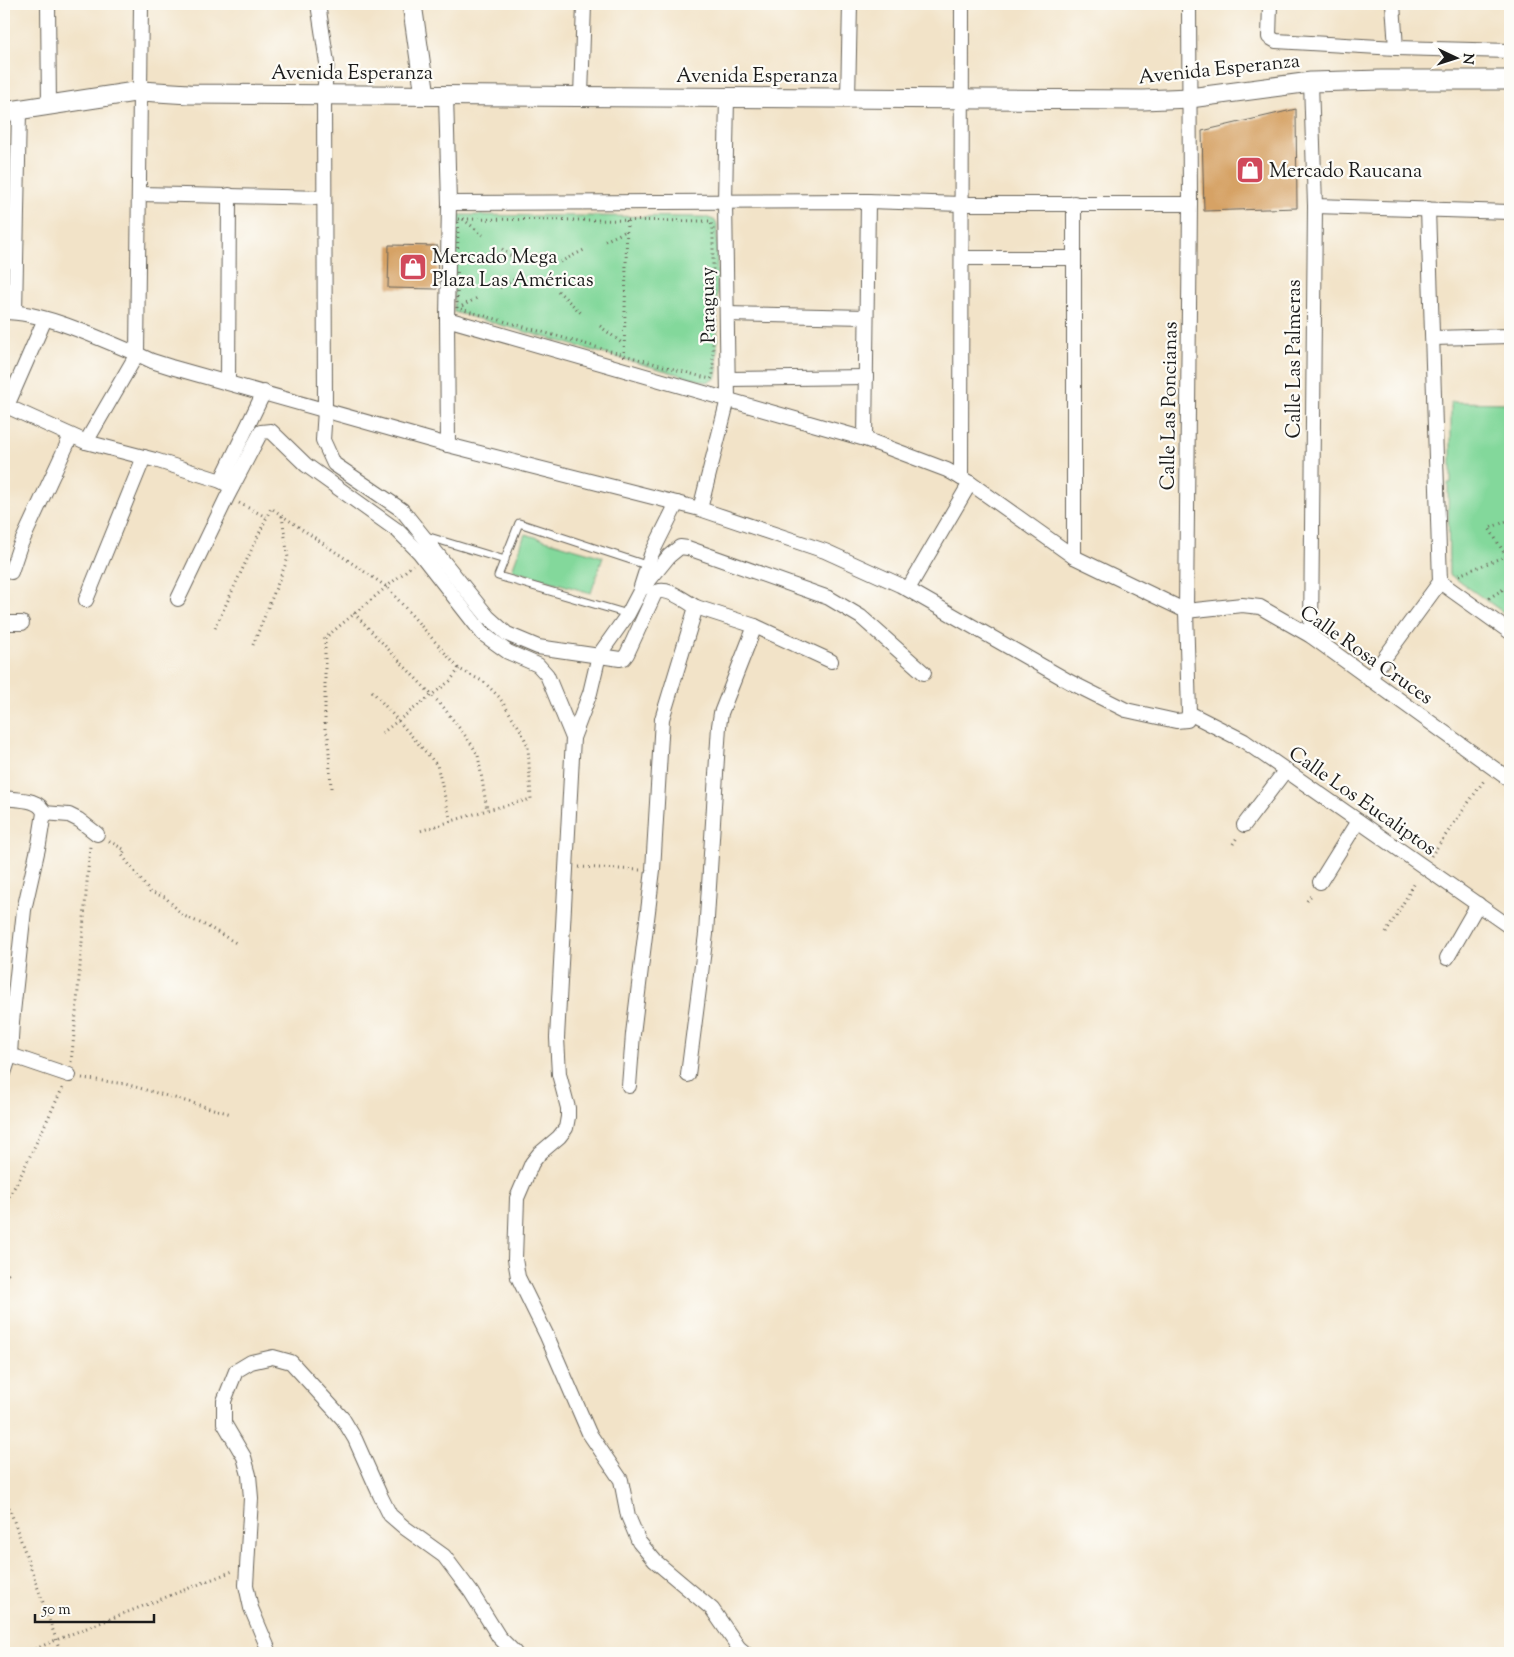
<svg xmlns="http://www.w3.org/2000/svg" width="1514" height="1657" font-family="'Sorts Mill Goudy',serif">
	<style>
		.green { fill: #83d89b; stroke: #507a5c }
		.building { fill: #d6a265 }
		.lines { fill: none; stroke-linecap: round; stroke-linejoin: round }
		.lane-casing { stroke: #676258; stroke-width: 9 }
		.street-casing { stroke: #676258; stroke-width: 16 }
		.secondary-casing { stroke: #676258; stroke-width: 21 }
		.path { stroke: #676258; stroke-width: 3; stroke-dasharray: 1 4; stroke-linecap: butt }
		.lane { stroke: #fff; stroke-width: 7 }
		.street { stroke: #fff; stroke-width: 14 }
		.secondary { stroke: #fff; stroke-width: 19 }
		.labels { text-anchor: middle; stroke-width: 4.5; stroke-linejoin: round; paint-order: stroke }
		.street-label { font-size: 20px; fill: #1c1c1c; stroke: #fdfcf7 }
		.poi-label { font-size: 20px; fill: #1c1c1c; stroke: #fdfcf7; text-anchor: start }
	</style>
	<rect width="100%" height="100%" fill="#fdfcf7"/>
	<filter id="ink" filterUnits="userSpaceOnUse"><feTurbulence type="fractalNoise" baseFrequency=".02" numOctaves="2"/><feDisplacementMap in="SourceGraphic" scale="10" xChannelSelector="R" yChannelSelector="G"/><feConvolveMatrix kernelMatrix="1 2 1 2 8 2 1 2 1" color-interpolation-filters="sRGB"/></filter>
	<filter id="wash" filterUnits="userSpaceOnUse"><feTurbulence type="fractalNoise" baseFrequency=".0096" numOctaves="4" result="noise"/><feDisplacementMap in="SourceGraphic" scale="20" xChannelSelector="R" yChannelSelector="G"/><feGaussianBlur stdDeviation="1.12" result="paint"/><feColorMatrix in="noise" values="0 0 0 0 0 0 0 0 0 0 0 0 0 0 0 0 0 1.4 0 .05"/><feComposite in="paint" operator="in"/></filter>
	<g filter="url(#wash)">
		<rect width="100%" height="100%" fill="#f2e3c8"/>
		<g class="green">
			<polygon points="454,215 705,217 714,220 717,224 717,377 713,380 706,382 454,312"/>
			<polygon points="1451,402 1510,403 1510,617 1449,574 1448,483 1451,483"/>
			<polygon points="525,534 603,557 591,593 512,570"/>
		</g>
		<g id="blocks">
			<g class="building">
				<polygon points="1296,109 1297,208 1204,211 1202,131"/>
				<polygon points="389,245 438,246 437,289 388,288"/>
			</g>
		</g>
	</g>
	<g filter="url(#ink)">
		<use href="#blocks" fill-opacity="0" stroke="#676258" stroke-width="1"/>
		<g class="lines">
			<g class="lane-casing">
				<g id="lane">
					<polyline points="426,536 505,560"/>
					<polyline points="628,614 498,576 519,523 646,565"/>
				</g>
			</g>
			<g class="street-casing">
				<g id="street">
					<polyline points="48,4 49,105"/>
					<path d="M318 4 327 63 324 94 325 410 323 440 334 464 402 510 488 617 507 634 538 647 620 659 624 658 627 654 655 593C666 585 685 601 696 607L662 719 653 870 633 1034 629 1086"/>
					<polyline points="1270,4 1269,37 1276,41 1396,48 1510,51"/>
					<polyline points="1393,4 1396,48"/>
					<polyline points="1311,82 1315,206 1311,636"/>
					<polyline points="446,96 449,203 447,319 448,445"/>
					<polyline points="581,96 584,4"/>
					<polyline points="848,98 850,4"/>
					<polyline points="140,194 324,198"/>
					<polyline points="449,203 868,201 962,204 1190,204"/>
					<polyline points="1074,203 1074,557"/>
					<polyline points="1315,206 1510,212"/>
					<polyline points="962,258 1074,258"/>
					<path d="M4 312C45 312 98 338 137 354L152 361 171 367 448 445 700 509 825 551 900 585 1070 682 1126 710 1176 721 1187 720 1189 713 1186 611 1190 204 1189 4"/>
					<polyline points="15,312 19,111"/>
					<polyline points="727,314 866,317"/>
					<polyline points="447,319 865,439 947,470 970,483 1074,557 1186,611 1242,605 1260,607 1311,636 1510,780"/>
					<polyline points="1433,338 1510,336"/>
					<polyline points="728,379 866,377"/>
					<polyline points="228,382 229,195"/>
					<polyline points="4,405 86,442 155,460 221,481 232,487"/>
					<polyline points="7,406 45,319"/>
					<polyline points="865,439 868,201"/>
					<polyline points="86,442 137,354 141,4"/>
					<polyline points="961,478 962,4"/>
					<polyline points="221,481 264,392"/>
					<polyline points="677,503 651,555 639,593 628,614 599,655 590,693 573,738 557,1038 559,1074 568,1108 568,1117 566,1128 559,1137 539,1154 532,1163 517,1198 515,1259 518,1277 547,1336 589,1433 621,1480 628,1516 639,1542 655,1561 712,1609 739,1648 745,1653"/>
					<polyline points="700,509 728,399 725,202 727,97"/>
					<polyline points="11,572 19,548 71,436"/>
					<polyline points="1440,582 1510,632"/>
					<polyline points="643,588 669,556 680,547 688,548 829,598 861,617 924,673"/>
					<polyline points="908,589 970,483"/>
					<polyline points="178,599 227,497 261,432 271,431 306,465 398,531 419,552 483,634 508,652 538,665 547,675 573,738"/>
					<polyline points="86,600 144,457"/>
					<polyline points="696,607 755,626 831,661"/>
					<polyline points="4,623 22,623"/>
					<polyline points="1369,679 1440,582 1428,209"/>
					<polyline points="1189,713 1244,741 1510,927"/>
					<path d="M4 798C17 800 40 798 44 813L39 844 24 910 12 1022 10 1055 4 1073"/>
					<polyline points="44,813 69,815 79,820 97,834"/>
					<polyline points="1244,825 1285,771"/>
					<polyline points="1320,882 1358,821"/>
					<polyline points="1447,958 1478,904"/>
					<polyline points="10,1055 69,1075"/>
					<polyline points="688,1075 706,934 719,726 721,713 755,626"/>
					<polyline points="270,1653 251,1608 246,1585 251,1498 249,1475 244,1457 224,1423 224,1401 236,1371 251,1362 273,1357 291,1362 343,1419 355,1439 380,1495 390,1515 405,1528 444,1556 471,1592 499,1637 515,1653"/>
				</g>
			</g>
			<g class="secondary-casing">
				<g id="secondary">
					<polyline points="412,4 425,95"/>
					<polyline points="4,112 141,91 189,94 1143,100 1190,98 1311,82 1381,80 1510,80"/>
				</g>
			</g>
			<g class="path">
				<polygon points="458,219 710,221 713,228 713,376 711,379 706,378 457,308"/>
				<polyline points="463,219 483,235"/>
				<polyline points="605,241 626,231"/>
				<polyline points="502,249 520,263"/>
				<polyline points="560,262 584,250"/>
				<polyline points="500,288 517,278"/>
				<polyline points="558,291 581,313"/>
				<polyline points="462,306 479,297"/>
				<polyline points="600,326 623,344"/>
				<polyline points="624,357 627,218"/>
				<polyline points="239,503 266,517"/>
				<polyline points="1506,556 1489,528 1510,520"/>
				<polyline points="1459,575 1510,554"/>
				<polyline points="1489,598 1510,585"/>
				<polyline points="354,613 444,708 470,742 478,755 487,810"/>
				<polyline points="215,628 271,508 387,587 459,669 484,682 499,697 520,729 528,746 531,799 487,810 420,831"/>
				<polyline points="253,645 288,558 282,516"/>
				<polyline points="372,691 437,765 451,822"/>
				<polyline points="382,733 450,681 459,669"/>
				<polyline points="331,788 328,735 325,730 325,638 413,565"/>
				<polyline points="109,841 125,850 122,855 150,892 165,897 184,916 207,926 236,943"/>
				<polyline points="1233,844 1238,836"/>
				<polyline points="1431,856 1485,779"/>
				<polyline points="579,867 640,870"/>
				<polyline points="1307,901 1312,894"/>
				<polyline points="1386,933 1416,881"/>
				<polyline points="71,1062 75,1026 90,846"/>
				<polyline points="82,1078 125,1084 231,1114"/>
				<polyline points="4,1205 18,1181 63,1087"/>
				<polyline points="4,1271 11,1277"/>
				<polyline points="4,1493 61,1653"/>
				<polyline points="26,1653 56,1640 233,1571"/>
			</g>
			<use href="#lane" class="lane"/>
			<use href="#street" class="street"/>
			<use href="#secondary" class="secondary"/>
		</g>
	</g>
	<defs>
		<g id="shop-square" transform="scale(1.4375)"><rect x="-9" y="-9" width="18" height="18" rx="4" fill="#d1495b" stroke="#fdfcf7"/><path d="M-5-2.5h2.3a2.7 3.5 0 0 1 5.4 0H5L5.5 6h-11ZM-1.5-2.5h3a1.5 2.3 0 0 0-3 0Z" fill="#fff"/></g>
	</defs>
	<g fill-rule="evenodd">
		<use href="#shop-square" x="1250" y="170"/>
		<use href="#shop-square" x="413" y="267"/>
	</g>
	<g class="labels">
		<g class="street-label">
			<text transform="translate(1219 68) rotate(-6)" y="7">Avenida Esperanza</text>
			<text x="352" y="79">Avenida Esperanza</text>
			<text x="757" y="82">Avenida Esperanza</text>
			<text transform="translate(707 305) rotate(-91)" y="7">Paraguay</text>
			<text transform="translate(1293 359) rotate(-90)" y="7">Calle Las Palmeras</text>
			<text transform="translate(1168 406) rotate(-89)" y="7">Calle Las Poncianas</text>
			<text transform="translate(1367 654) rotate(35)" y="7">Calle Rosa Cruces</text>
			<text transform="translate(1363 800) rotate(35)" y="7">Calle Los Eucaliptos</text>
		</g>
		<g class="poi-label">
			<text x="1269" y="177">Mercado Raucana</text>
			<text x="432" y="263">Mercado Mega<tspan x="432" dy="23">Plaza Las Américas</tspan></text>
		</g>
	</g>
	<rect width="1514" height="1657" fill="none" stroke="#fdfcf7" stroke-width="20"/>
	<g transform="translate(1456 58) rotate(94)" stroke="#fdfcf7" stroke-width="4" paint-order="stroke">
	<path d="M0-4L9 19L0 12L-9 19Z" fill="#1c1c1c"/>
	<text y="-8" font-size="14" font-weight="bold" text-anchor="middle" fill="#1c1c1c">N</text>
	</g>
	<path d="M35 1614v8h119v-8" fill="none" stroke="#1c1c1c" stroke-width="2.5"/>
	<text x="42" y="1614" font-size="15" fill="#1c1c1c" stroke="#fdfcf7" stroke-width="4" paint-order="stroke">50 m</text>
</svg>
